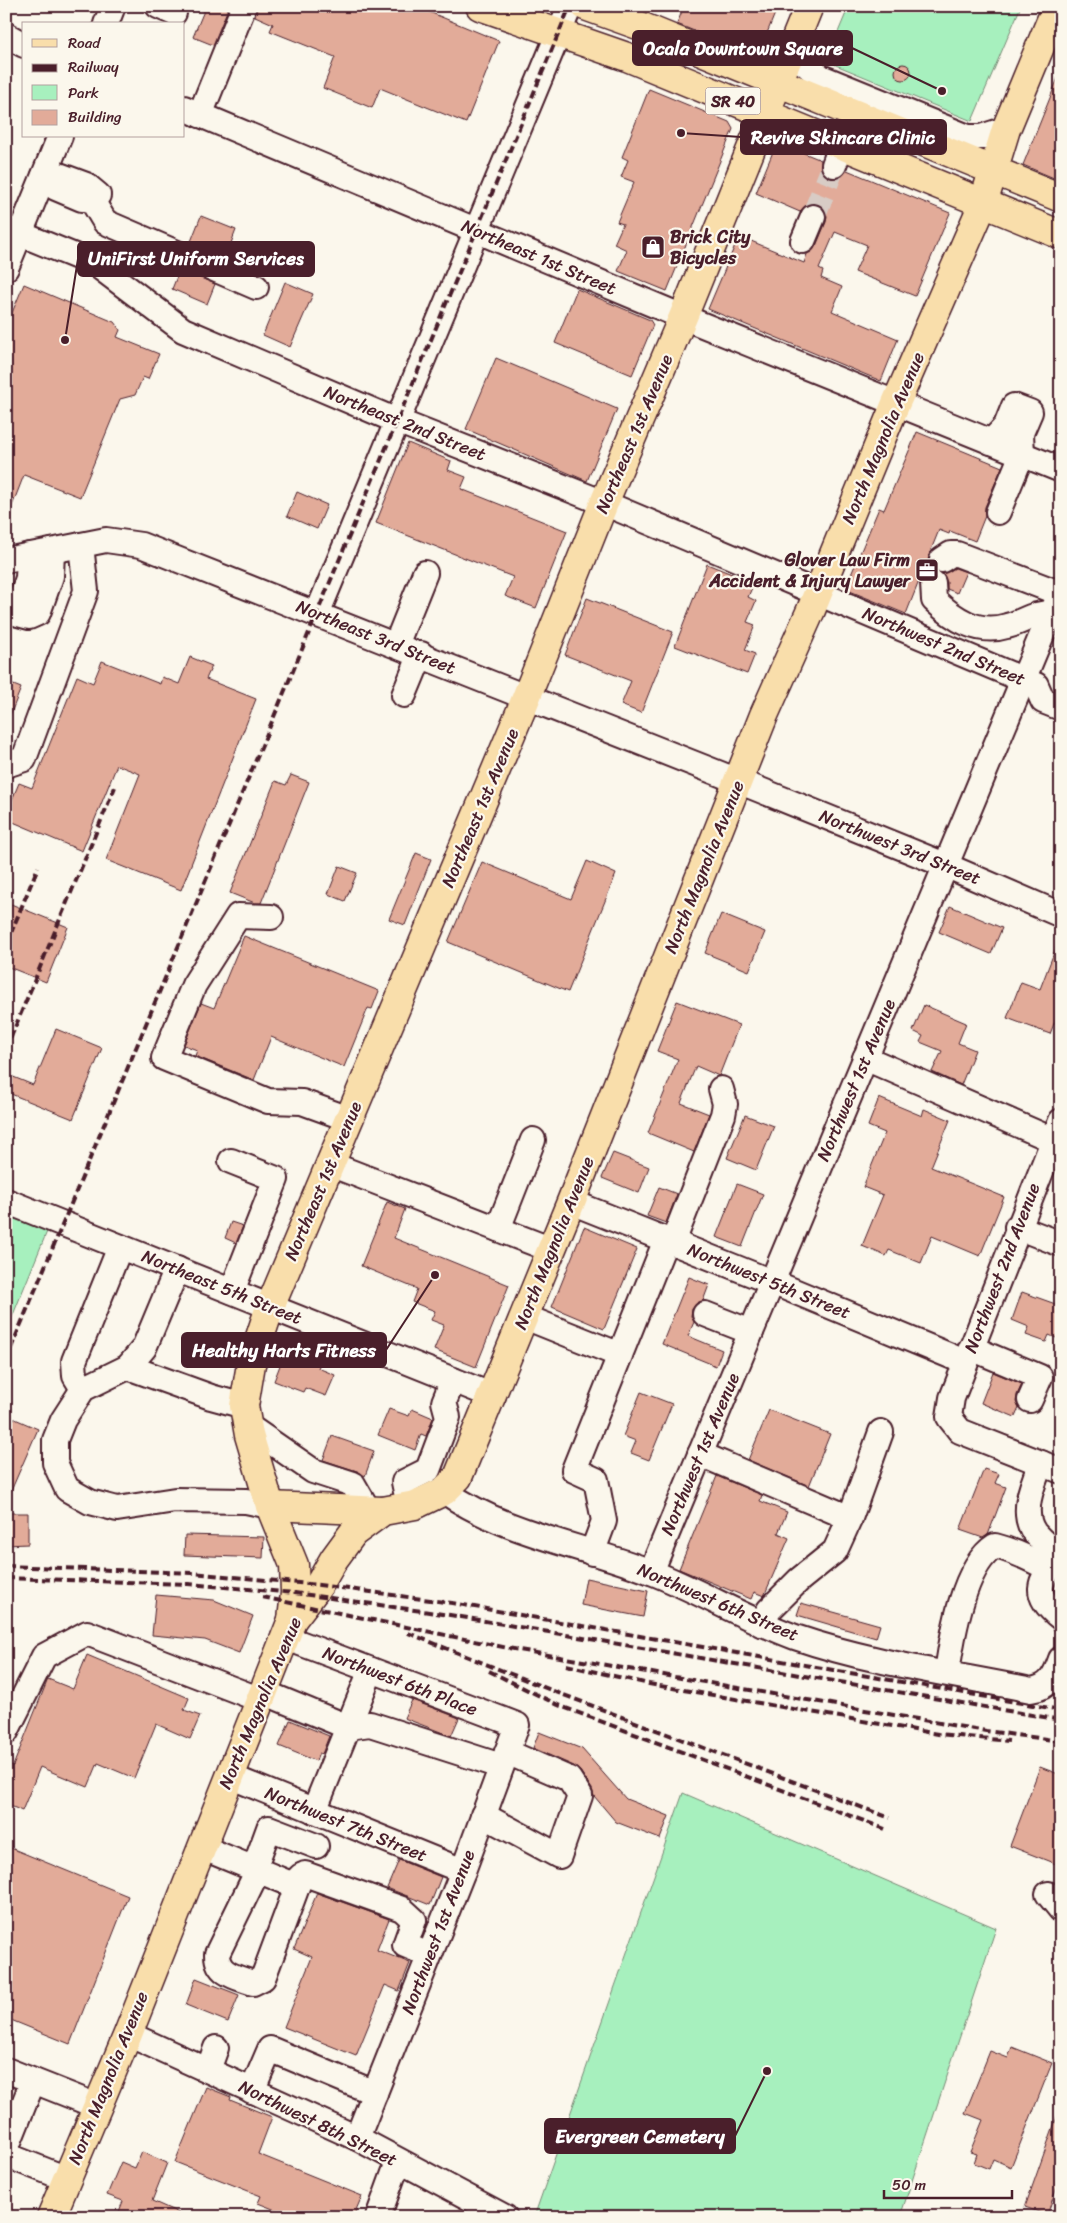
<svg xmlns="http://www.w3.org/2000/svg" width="1067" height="2223" font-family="Sriracha,sans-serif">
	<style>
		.green { fill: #a7f0be; stroke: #788874 }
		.building { fill: #e2ab99; stroke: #4a1f2b }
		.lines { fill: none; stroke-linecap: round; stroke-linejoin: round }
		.minor-tunnel { stroke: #d8ccc5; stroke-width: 24; stroke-dasharray: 24 12; stroke-linecap: butt }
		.minor-casing { stroke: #4a1f2b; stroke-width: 28 }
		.major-casing { stroke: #4a1f2b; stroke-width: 31 }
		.minor { stroke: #fbf7ec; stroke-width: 24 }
		.major { stroke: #f9deab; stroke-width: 28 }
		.rail { stroke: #4a1f2b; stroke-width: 4; stroke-dasharray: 8 4; stroke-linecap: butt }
		.labels { text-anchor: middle; stroke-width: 4.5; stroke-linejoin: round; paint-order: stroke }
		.shield { fill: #fbf7ec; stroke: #7f6065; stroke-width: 1 }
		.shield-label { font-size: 16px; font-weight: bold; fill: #4a1f2b }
		.poi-label { font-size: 18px; font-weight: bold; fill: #4a1f2b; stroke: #fbf7ec; text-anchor: start }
		.street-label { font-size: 18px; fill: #4a1f2b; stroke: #fbf7ec }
		.leader { fill: none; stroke: #4a1f2b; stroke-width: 2 }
		.callout-dot { fill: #4a1f2b; stroke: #fbf7ec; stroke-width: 2 }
		.callout { fill: #4a1f2b; stroke: #4a1f2b; stroke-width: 2 }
		.callout-label { font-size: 19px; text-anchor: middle; font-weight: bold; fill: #fff }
	</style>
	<rect width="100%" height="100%" fill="#fbf7ec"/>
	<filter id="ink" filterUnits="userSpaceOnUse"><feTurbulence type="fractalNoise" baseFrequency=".02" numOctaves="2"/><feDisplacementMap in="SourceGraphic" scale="10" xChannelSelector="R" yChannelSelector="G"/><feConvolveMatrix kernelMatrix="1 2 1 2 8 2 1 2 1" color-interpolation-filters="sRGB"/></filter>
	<g filter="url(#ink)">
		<g class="green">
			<polygon points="849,6 1021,6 972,121 826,61"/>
			<polygon points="6,1212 48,1229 6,1332"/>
			<polygon points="683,1793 996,1928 900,2217 542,2217 535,2214"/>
		</g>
		<g class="building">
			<polygon points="206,6 229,6 213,45 193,37"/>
			<polygon points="257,6 415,6 499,41 466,123 380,88 372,108 323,88 335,57 270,31 273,24 255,16"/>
			<polygon points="684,6 778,6 763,43 754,40 750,49 726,39 724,43 677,24"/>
			<circle cx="903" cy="72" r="8"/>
			<polygon points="1060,73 1061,74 1061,181 1023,165"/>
			<polygon points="649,89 729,122 733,129 667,291 618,271 627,250 614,244 623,224 617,222 634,182 621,177 628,160 622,157"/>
			<polygon points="777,142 821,160 821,168 824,174 829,178 837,178 842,176 847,170 950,213 915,296 855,272 867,245 835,232 819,269 823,271 821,278 842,287 832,311 898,339 881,381 708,309 739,236 804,263 807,254 816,246 826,222 827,216 824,209 818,204 812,203 805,206 800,212 756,193"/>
			<polygon points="201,216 236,230 225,259 190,244"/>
			<polygon points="180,269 215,284 207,304 172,289"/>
			<polygon points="285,282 313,294 290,347 263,335"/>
			<polygon points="24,284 114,322 120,330 117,337 159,354 148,379 143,377 135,395 120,399 80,497 24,475 7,519 6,327"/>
			<polygon points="577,289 650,320 653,325 632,375 555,343"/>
			<polygon points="496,358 617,409 587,481 466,429"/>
			<polygon points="917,432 1002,467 985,507 985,516 975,541 950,531 949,534 939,530 929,555 928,561 932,569 926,571 921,576 906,614 845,589 879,508 884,510"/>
			<polygon points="408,443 451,461 448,470 466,477 461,489 567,531 536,608 505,596 513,577 376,523"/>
			<polygon points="297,492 327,505 317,529 287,516"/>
			<polygon points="707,564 754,583 748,597 756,601 747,622 755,625 745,650 755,654 747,674 675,646"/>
			<polygon points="955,568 966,572 957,593 947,589 947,582 943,574"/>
			<polygon points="587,598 673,632 641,713 621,705 631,681 565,655"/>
			<polygon points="190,657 212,666 206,679 256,699 181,890 106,860 140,774 117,765 82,851 6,819 6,814 19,783 32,788 77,676 93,683 102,661 160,684 162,677 179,684"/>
			<polygon points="6,682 21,688 7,723 6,723"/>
			<polygon points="291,775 309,782 261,903 255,903 230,893 275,781 286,785"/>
			<polygon points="416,853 431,859 405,925 389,919"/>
			<polygon points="587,861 616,874 568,992 448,942 482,862 571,899"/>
			<polygon points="339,866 357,873 345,901 328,894"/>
			<polygon points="6,902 68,927 46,982 6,966"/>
			<polygon points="950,906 1002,928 991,954 939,932"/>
			<polygon points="721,914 765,932 749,971 705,953"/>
			<polygon points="244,936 379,991 372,1009 368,1008 344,1067 271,1037 254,1080 195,1056 197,1050 184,1045 201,1003 214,1008"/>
			<polygon points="1060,937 1061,1006 1050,1034 1007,1018 1021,982 1040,989"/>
			<polygon points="677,1001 739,1025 719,1076 696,1066 681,1103 709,1114 694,1152 648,1133 678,1059 657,1051"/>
			<polygon points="924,1005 966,1023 958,1043 975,1050 961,1085 932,1072 942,1051 920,1042 923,1036 913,1031"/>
			<polygon points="56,1029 102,1048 73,1119 6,1092 6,1074 33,1085"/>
			<polygon points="879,1098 922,1116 924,1109 950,1120 931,1167 1004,1197 980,1256 932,1236 921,1263 889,1250 886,1256 862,1246 883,1195 863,1187 885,1133 868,1126"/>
			<polygon points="745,1115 774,1126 756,1170 727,1158"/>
			<polygon points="613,1153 649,1167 639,1193 602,1178"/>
			<polygon points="737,1184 763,1194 742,1247 716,1237"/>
			<polygon points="659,1187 677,1194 666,1223 647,1216"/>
			<polygon points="387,1202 405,1209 394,1238 509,1285 476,1367 434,1350 444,1325 431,1320 435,1311 412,1302 417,1289 361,1266"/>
			<polygon points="231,1222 243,1226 236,1243 225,1238"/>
			<polygon points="584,1227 637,1249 604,1329 552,1307"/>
			<polygon points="689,1277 709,1285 703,1301 697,1303 692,1309 691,1316 694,1322 688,1336 722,1350 716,1366 662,1344"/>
			<polygon points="1022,1292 1061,1306 1061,1340 1049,1335 1046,1342 1026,1335 1029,1327 1012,1320"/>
			<polygon points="284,1355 303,1362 305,1355 321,1361 318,1368 335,1375 326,1396 305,1388 303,1392 274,1381"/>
			<polygon points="993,1372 1022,1384 1017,1395 1016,1402 1019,1408 1015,1417 981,1403"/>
			<polygon points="641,1392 672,1404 649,1460 631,1453 636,1441 623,1436"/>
			<polygon points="389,1409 409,1416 412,1409 433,1418 426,1436 421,1434 415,1450 378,1435"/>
			<polygon points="769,1410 830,1434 809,1486 748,1460"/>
			<polygon points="6,1415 38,1429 7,1500 6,1499"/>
			<polygon points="332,1436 374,1451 365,1476 357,1471 323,1460"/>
			<polygon points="984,1469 999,1474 995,1483 1006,1487 988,1535 983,1538 960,1530"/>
			<polygon points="717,1476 762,1495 760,1501 787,1512 778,1533 789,1538 764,1596 754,1592 751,1599 679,1569"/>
			<polygon points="6,1513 28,1513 28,1544 6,1545"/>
			<polygon points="185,1535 264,1537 263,1558 184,1555"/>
			<polygon points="586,1578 648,1591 643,1617 581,1605"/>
			<polygon points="156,1595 214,1600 253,1616 239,1653 205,1640 152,1635"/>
			<polygon points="801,1603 880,1625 876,1638 797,1615"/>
			<polygon points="87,1655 189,1698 184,1710 200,1716 190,1739 156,1724 134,1778 98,1763 88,1787 40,1767 22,1811 6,1804 6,1763 13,1766 48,1679 73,1689"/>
			<polygon points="412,1700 459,1718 451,1736 404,1718"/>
			<polygon points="290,1720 329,1736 322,1754 319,1753 316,1761 279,1746"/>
			<polygon points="539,1732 582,1749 626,1799 669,1816 660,1839 616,1822 594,1796 592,1789 580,1771 574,1766 533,1748"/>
			<polygon points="1040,1767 1061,1775 1061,1866 1010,1846"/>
			<polygon points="6,1846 128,1896 70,2044 6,2018"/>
			<polygon points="399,1860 441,1877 430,1905 387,1888"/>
			<polygon points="317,1893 389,1919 377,1950 410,1963 399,1991 385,1985 356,2056 284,2027 312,1957 294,1949"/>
			<polygon points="196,1978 239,1995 228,2022 186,2005"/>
			<polygon points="1012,2047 1052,2063 1011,2167 993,2159 989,2169 974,2163 977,2154 970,2152 983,2120 965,2113 990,2051 1008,2058"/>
			<polygon points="206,2087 231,2097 230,2100 272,2117 258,2154 362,2196 353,2217 293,2217 258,2203 261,2196 175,2162"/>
			<polygon points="1059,2111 1061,2111 1061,2175 1047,2215 1025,2207"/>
			<polygon points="142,2152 167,2163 152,2201 188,2217 117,2217 123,2201 107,2195 121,2162 135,2168"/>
		</g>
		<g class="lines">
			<polyline class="minor-tunnel" points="813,217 834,165"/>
			<g class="minor-casing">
				<g id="minor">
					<polyline points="158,6 174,13"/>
					<polyline points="106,24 113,6"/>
					<polyline points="6,35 24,45"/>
					<polyline points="794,43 803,62 821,77 968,137 981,137 1006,129"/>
					<polyline points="184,108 683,317 1061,470"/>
					<polyline points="200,115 244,6"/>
					<polyline points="834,165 841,146"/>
					<polygon points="59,175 86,185 98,195 82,199 56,188 44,176"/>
					<polyline points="90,197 105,222 256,287"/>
					<polyline points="6,228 97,265 183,330 397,421 604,503 1036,685 1043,701 1061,708"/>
					<polyline points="803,241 813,217"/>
					<polyline points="6,268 60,136"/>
					<polyline points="991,442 1006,426 1014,406 1030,412 1021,433 1022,454 998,512"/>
					<polyline points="29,555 28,578 17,609 18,614 29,617 38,613 51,576 52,551"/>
					<polyline points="6,560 106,540 141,545 738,781 945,865 1061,915"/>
					<polyline points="942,560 951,554 957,554 1059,593"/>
					<path d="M933 583 934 600C954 619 978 635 1007 626 1024 622 1032 613 1051 613"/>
					<polyline points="317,614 570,6"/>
					<polyline points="396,645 425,573"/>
					<polyline points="404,695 421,654"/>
					<polyline points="6,765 24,759 86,591 81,545"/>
					<polyline points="271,917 238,916 194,985 164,1058 268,1101 302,1102 349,1119"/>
					<polyline points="865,1058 1053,1140"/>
					<polyline points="1061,1121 952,1398 949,1417 960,1431 1061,1471"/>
					<polyline points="231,1161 276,1179 232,1291"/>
					<polyline points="330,1164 552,1250"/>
					<polyline points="6,1201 493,1396"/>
					<polyline points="571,1202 772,1282 965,1362"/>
					<polyline points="1017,1227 1061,1244"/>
					<polyline points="498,1229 533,1140"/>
					<polyline points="673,1242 723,1115 725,1104 721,1089"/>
					<polyline points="177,1269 144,1348 128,1367 83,1389 63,1420 55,1440 55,1463 67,1489 90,1502 117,1509 175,1500 246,1501 270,1506"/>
					<polyline points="705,1314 751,1332"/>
					<polyline points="525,1317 620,1355 666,1240"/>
					<polyline points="971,1348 1040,1377 1030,1400"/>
					<polyline points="128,1367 211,1397 244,1406"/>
					<polyline points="83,1389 75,1376 74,1361 120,1247"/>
					<polyline points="248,1426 313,1471 353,1484 368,1510"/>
					<polyline points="700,1454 850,1518"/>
					<path d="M1041 1463C1033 1483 1020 1512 1034 1532 1041 1541 1052 1549 1060 1557"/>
					<path d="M444 1491C505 1534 582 1545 651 1572 700 1591 745 1619 795 1637 871 1663 953 1674 1031 1690 1050 1687 1055 1676 1061 1659"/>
					<polyline points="409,1506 404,1482 428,1470 448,1417 444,1402 453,1380"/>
					<polyline points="592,1553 604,1521 596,1480 574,1470 620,1355"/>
					<path d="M1060 1557C1037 1581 1032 1596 1061 1618"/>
					<polyline points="651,1572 1061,589"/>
					<polyline points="761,1624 769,1610 799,1580 835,1551 850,1518 881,1432"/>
					<polyline points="284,1637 517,1725 463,1871 357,2138"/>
					<path d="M947 1673C952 1637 963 1566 995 1546 1015 1551 1031 1559 1049 1569"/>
					<polyline points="263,1692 348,1727 371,1670"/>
					<polyline points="6,1732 44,1656 87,1633 261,1700"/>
					<polyline points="229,1776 463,1871"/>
					<polyline points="314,1811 348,1727 370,1724 501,1766"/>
					<polyline points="483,1815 559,1856 580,1796 569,1779 507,1752"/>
					<polyline points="201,1847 291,1884 305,1874 402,1909 414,1920 405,1945 429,1955"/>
					<polyline points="254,1869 269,1828 316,1846"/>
					<path d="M258 1870 217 1954C217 1974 236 1977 253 1983L263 1978 301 1876"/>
					<polyline points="1048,1894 1061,1910"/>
					<polyline points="128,2034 357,2138 505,2217"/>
					<polyline points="6,2070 97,2106"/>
					<polyline points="208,2070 216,2048"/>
					<polyline points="252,2091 270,2049 375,2093"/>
					<polyline points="6,2149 33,2081"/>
					<polyline points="6,2155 67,2179"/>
					<polyline points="378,2217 398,2162"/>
				</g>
			</g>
			<g class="major-casing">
				<g id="major">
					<polyline points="480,6 627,57 1061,235"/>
					<polyline points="585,6 638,25 1061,198"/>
					<polyline points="270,1506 383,1511"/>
					<polyline points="292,1620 295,1593 294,1565 270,1506 249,1435 244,1406 251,1364 270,1307 522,708 604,503 683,317 809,6"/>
					<polyline points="51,2217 128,2034 292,1620 319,1585 334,1559 353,1533 383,1511 415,1505 444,1491 458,1477 571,1202 764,715 811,610 896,403 983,204 1006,129 1057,6"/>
				</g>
			</g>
			<use href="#minor" class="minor"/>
			<use href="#major" class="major"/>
			<g class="rail">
				<polyline points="6,945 38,867"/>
				<polyline points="6,1049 115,787"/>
				<polyline points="6,1360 570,6"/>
				<polyline points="6,1566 192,1573 319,1585 452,1603 1061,1710"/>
				<polyline points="6,1578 188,1584 295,1593 450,1615 1061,1720"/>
				<polyline points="262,1597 508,1648 986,1731 1061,1741"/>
				<polyline points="408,1633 561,1694 890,1818"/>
				<polyline points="566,1665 649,1684 938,1734 1009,1741"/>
				<polyline points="489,1671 558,1705 885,1829"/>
			</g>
		</g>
	</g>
	<defs>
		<g id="shop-square" transform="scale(1.25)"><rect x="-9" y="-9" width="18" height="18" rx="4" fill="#4a1f2b" stroke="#fbf7ec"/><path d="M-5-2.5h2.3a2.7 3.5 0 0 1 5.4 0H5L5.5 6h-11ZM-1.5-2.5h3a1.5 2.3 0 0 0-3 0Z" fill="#fff"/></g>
		<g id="office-square" transform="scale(1.25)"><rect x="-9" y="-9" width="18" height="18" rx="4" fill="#4a1f2b" stroke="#fbf7ec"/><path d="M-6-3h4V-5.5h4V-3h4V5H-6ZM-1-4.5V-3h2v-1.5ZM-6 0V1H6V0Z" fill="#fff"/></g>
	</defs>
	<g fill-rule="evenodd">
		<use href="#shop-square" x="653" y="247"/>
		<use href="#office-square" x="927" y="570"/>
	</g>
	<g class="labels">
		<rect class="shield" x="705.5" y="87.5" width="55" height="27" rx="4"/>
		<g class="shield-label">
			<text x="733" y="107">SR 40</text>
		</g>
		<g class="poi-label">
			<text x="670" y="243">Brick City<tspan x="670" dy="21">Bicycles</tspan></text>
			<text x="910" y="566" text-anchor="end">Glover Law Firm<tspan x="910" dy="21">Accident &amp; Injury Lawyer</tspan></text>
		</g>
		<g class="street-label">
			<text transform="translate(539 257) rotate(23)" y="6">Northeast 1st Street</text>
			<text transform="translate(405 423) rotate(22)" y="6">Northeast 2nd Street</text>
			<text transform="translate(634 434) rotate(-67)" y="6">Northeast 1st Avenue</text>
			<text transform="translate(883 438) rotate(-67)" y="6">North Magnolia Avenue</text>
			<text transform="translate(376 637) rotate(22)" y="6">Northeast 3rd Street</text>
			<text transform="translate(944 646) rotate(23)" y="6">Northwest 2nd Street</text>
			<text transform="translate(480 808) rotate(-67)" y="6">Northeast 1st Avenue</text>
			<text transform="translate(900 847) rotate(22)" y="6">Northwest 3rd Street</text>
			<text transform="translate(704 867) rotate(-68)" y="6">North Magnolia Avenue</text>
			<text transform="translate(856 1080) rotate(-67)" y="6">Northwest 1st Avenue</text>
			<text transform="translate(323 1181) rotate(-67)" y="6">Northeast 1st Avenue</text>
			<text transform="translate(554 1243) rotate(-68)" y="6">North Magnolia Avenue</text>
			<text transform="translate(1002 1268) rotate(-69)" y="6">Northwest 2nd Avenue</text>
			<text transform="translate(769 1281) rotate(22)" y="6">Northwest 5th Street</text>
			<text transform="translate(222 1287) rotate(22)" y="6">Northeast 5th Street</text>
			<text transform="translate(700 1454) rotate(-67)" y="6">Northwest 1st Avenue</text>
			<text transform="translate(718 1602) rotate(23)" y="6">Northwest 6th Street</text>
			<text transform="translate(400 1681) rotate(21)" y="6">Northwest 6th Place</text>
			<text transform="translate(260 1703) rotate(-67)" y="6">North Magnolia Avenue</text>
			<text transform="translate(346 1824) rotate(22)" y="6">Northwest 7th Street</text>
			<text transform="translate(438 1932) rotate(-69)" y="6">Northwest 1st Avenue</text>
			<text transform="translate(108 2078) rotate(-68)" y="6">North Magnolia Avenue</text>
			<text transform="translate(318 2123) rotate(26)" y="6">Northwest 8th Street</text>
		</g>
	</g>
	<path class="leader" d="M942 91L852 48M681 133L741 137M65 340L78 259M435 1275L386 1350M767 2071L735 2136"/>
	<g class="callout-dot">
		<circle cx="942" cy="91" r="5"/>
		<circle cx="681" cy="133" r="5"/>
		<circle cx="65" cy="340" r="5"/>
		<circle cx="435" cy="1275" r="5"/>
		<circle cx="767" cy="2071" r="5"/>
	</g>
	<g class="callout">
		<rect x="633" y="31" width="219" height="34" rx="5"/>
		<rect x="741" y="120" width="205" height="34" rx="5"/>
		<rect x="78" y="242" width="236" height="34" rx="5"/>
		<rect x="182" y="1333" width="204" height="34" rx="5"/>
		<rect x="545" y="2119" width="190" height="34" rx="5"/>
	</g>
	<g class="callout-label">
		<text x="743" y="55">Ocala Downtown Square</text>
		<text x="843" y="144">Revive Skincare Clinic</text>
		<text x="196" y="265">UniFirst Uniform Services</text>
		<text x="284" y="1357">Healthy Harts Fitness</text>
		<text x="640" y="2143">Evergreen Cemetery</text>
	</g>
	<rect width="1067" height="2223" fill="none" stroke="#fbf7ec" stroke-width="25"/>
	<rect x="12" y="12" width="1042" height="2198" fill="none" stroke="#4a1f2b" stroke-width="2" filter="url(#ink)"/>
	<rect x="22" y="22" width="162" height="115" fill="#fbf7ec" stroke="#b4a19f"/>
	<rect x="32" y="39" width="25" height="8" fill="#f9deab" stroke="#b4a19f"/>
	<text x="68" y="48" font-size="15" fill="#4a1f2b">Road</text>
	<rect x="32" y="64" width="25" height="8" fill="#4a1f2b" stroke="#b4a19f"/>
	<text x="68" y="72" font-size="15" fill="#4a1f2b">Railway</text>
	<rect x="32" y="85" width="25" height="15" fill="#a7f0be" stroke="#b4a19f"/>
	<text x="68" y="98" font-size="15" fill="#4a1f2b">Park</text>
	<rect x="32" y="110" width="25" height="15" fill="#e2ab99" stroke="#b4a19f"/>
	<text x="68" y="122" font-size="15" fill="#4a1f2b">Building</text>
	<path d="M884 2190v8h128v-8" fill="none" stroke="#4a1f2b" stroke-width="2.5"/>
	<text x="892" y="2190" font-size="15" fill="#4a1f2b" stroke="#fbf7ec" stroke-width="4" paint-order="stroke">50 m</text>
</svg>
